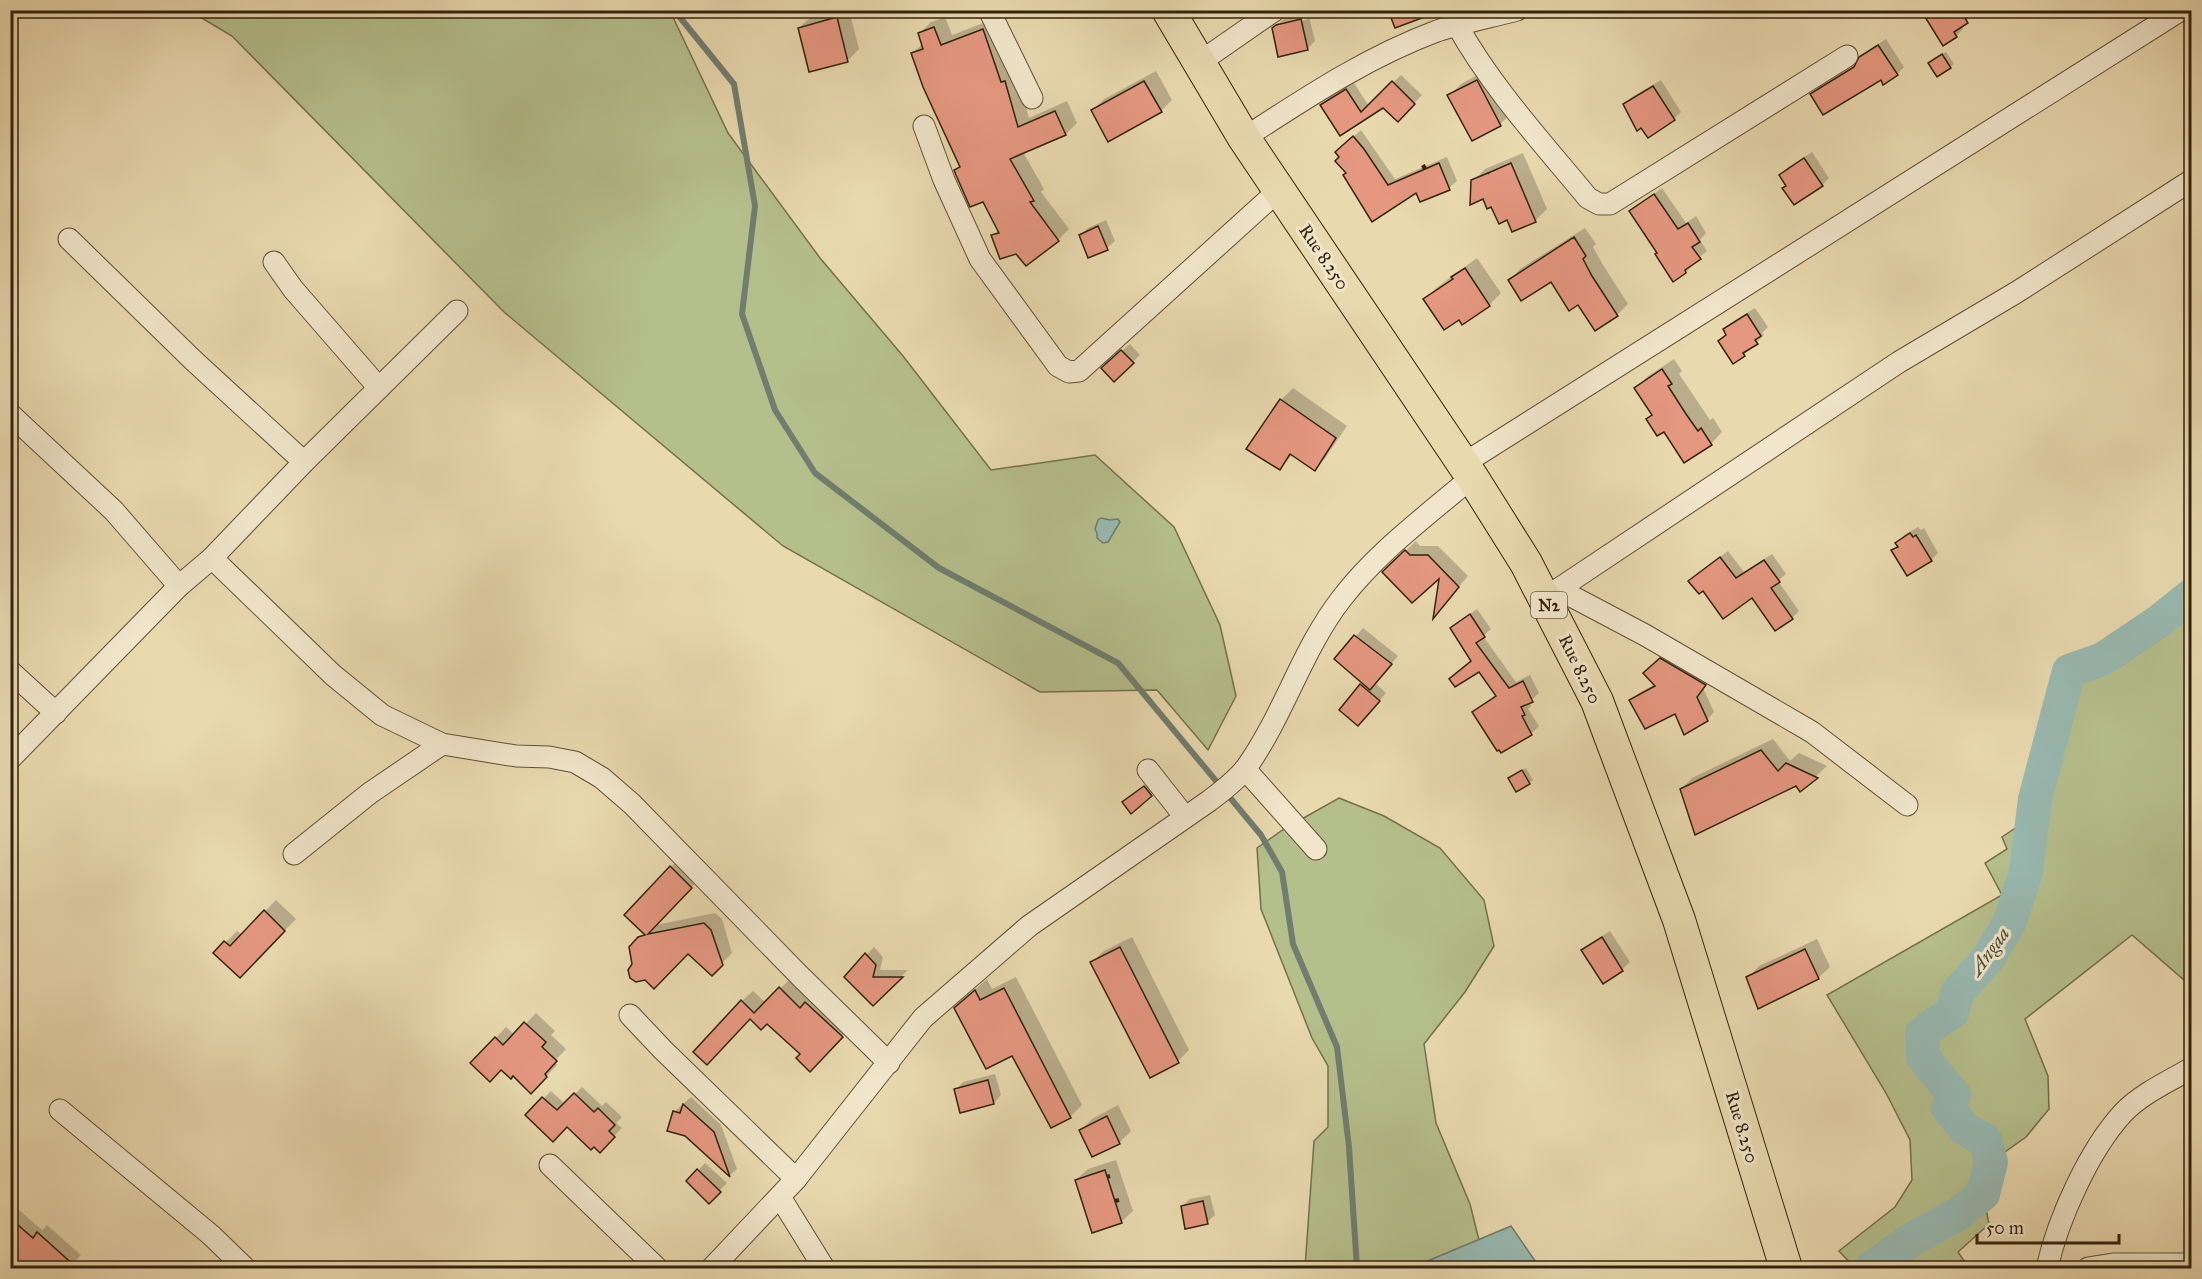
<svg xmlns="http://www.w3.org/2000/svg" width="2202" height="1279" font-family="'IM FELL Great Primer',serif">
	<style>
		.green { fill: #b5bf8c; stroke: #74704c; stroke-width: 1.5 }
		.water { fill: #99b9b1; stroke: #707d6f; stroke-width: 1.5 }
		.shadow { fill: #0003; fill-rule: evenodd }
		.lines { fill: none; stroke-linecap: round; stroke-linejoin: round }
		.stream { stroke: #707d6f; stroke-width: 6 }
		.river { stroke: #99b9b1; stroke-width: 34 }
		.building { fill: #e59780; stroke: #33220d; stroke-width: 1.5 }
		.minor-casing { stroke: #605036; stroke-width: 23 }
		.highway-casing { stroke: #33220d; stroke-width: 34 }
		.path { stroke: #33220d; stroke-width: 4; stroke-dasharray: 4.5 3; stroke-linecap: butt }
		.minor { stroke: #f1e6cb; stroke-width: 21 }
		.highway { stroke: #e9d9af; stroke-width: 32 }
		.labels { text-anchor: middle; stroke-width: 6; stroke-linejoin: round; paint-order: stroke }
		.shield { fill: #f1e6cb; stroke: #6c5d46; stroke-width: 1.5 }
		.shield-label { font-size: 16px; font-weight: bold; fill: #33220d }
		.street-label { font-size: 18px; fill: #33220d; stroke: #f1e6cb }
		.water-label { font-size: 20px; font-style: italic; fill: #524f3e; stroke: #f1e6cb }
	</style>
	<rect width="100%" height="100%" fill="#e9d9af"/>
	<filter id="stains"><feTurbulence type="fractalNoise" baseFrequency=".00333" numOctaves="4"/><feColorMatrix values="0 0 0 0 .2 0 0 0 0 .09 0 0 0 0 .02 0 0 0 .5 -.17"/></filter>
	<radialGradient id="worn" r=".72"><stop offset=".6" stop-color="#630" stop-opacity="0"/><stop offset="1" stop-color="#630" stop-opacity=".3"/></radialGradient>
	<g class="green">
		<polygon points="190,11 670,11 728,133 820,258 903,356 991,470 1095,455 1174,527 1220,625 1236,696 1208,750 1157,690 1040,692 783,546 504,312 232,36"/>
		<polygon points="2191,595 2191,986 2132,935 2025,1019 2048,1076 2049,1109 2026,1137 1991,1162 1983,1194 1989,1224 1958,1252 1969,1268 1855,1268 1839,1251 1895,1207 1912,1180 1910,1140 1886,1093 1827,995 2002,895 1985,863 2007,849 2002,837 2026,821 2035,799 2069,671 2103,659 2158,622"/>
		<polygon points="1339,798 1384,816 1440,848 1484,900 1494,946 1465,992 1424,1044 1436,1123 1470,1204 1479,1240 1411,1268 1305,1268 1314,1141 1328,1127 1328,1066 1312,1038 1261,909 1257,848 1284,829"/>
	</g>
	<g class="water">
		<polygon points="1101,518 1110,520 1118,519 1120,522 1108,542 1103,543 1097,538 1097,533 1095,529 1098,520"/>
		<polygon points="1511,1226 1540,1268 1411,1268"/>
	</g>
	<g class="shadow">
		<polygon points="834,10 849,10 859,49 847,61 799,28 811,17"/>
		<polygon points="1932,10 1972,10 1974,14 1961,25 1963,29 1956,36 1929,15"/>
		<path d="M1308 13 1315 41 1307 49 1273 28 1285 18ZM1308 16 1309 19 1279 26V23Z"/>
		<polygon points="945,17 952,35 994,19 1016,71 1029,118 1067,101 1077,123 1066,134 1023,152 1044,189 1041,192 1069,229 1058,240 1026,264 1016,252 993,235 999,229 984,200 956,171 961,165 912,54 923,43 920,33 931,22"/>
		<polygon points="1886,39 1904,67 1897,74 1812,95 1819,87 1858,63 1869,50"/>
		<polygon points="1946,52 1954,64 1938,75 1933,60"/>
		<polygon points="1488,69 1512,113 1500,124 1472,139 1449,96 1461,84"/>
		<polygon points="1156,71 1172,100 1161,111 1093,110 1104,99"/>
		<polygon points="1401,75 1422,95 1398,120 1384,106 1341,134 1322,105 1329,97 1354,83 1369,106"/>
		<polygon points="1661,80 1681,112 1674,119 1624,104 1632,97"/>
		<polygon points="1361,130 1395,179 1447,157 1457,181 1449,188 1417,191 1372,220 1348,172 1344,145"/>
		<polygon points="1812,152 1829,178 1822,185 1787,185 1780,175 1788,167"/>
		<polygon points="1523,153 1547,209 1536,220 1513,230 1508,218 1483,197 1473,181 1485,169"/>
		<polygon points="1662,188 1686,223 1696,216 1706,233 1700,240 1707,251 1692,263 1693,265 1686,272 1659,252 1631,211"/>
		<polygon points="1106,220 1115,241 1107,248 1080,235 1088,228"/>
		<polygon points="1585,228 1596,244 1593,247 1603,265 1628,304 1617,315 1595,329 1578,303 1551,280 1510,280 1520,269"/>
		<polygon points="1477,258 1501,293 1489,305 1463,323 1459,318 1425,300 1436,288"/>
		<polygon points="1755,308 1768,327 1762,333 1764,335 1744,355 1719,341 1727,333 1725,329 1732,322"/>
		<polygon points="1130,344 1140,355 1114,380 1110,361"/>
		<polygon points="1674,359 1682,371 1679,374 1710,420 1713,418 1722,432 1711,444 1665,429 1648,419 1653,414 1636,388 1648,376"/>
		<polygon points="1293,388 1347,426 1326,457 1315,469 1293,454 1280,468 1249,448 1281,400"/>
		<polygon points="1918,527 1921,530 1924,528 1938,553 1931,560 1893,551 1904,535"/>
		<polygon points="1416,541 1420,546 1438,546 1468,576 1435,614 1441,575 1384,572"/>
		<polygon points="1728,551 1744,572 1772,554 1786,574 1778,581 1799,611 1792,618 1752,595 1690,581"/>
		<polygon points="1477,609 1491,629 1483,636 1516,682 1530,675 1539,693 1529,702 1531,706 1528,709 1539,726 1532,733 1502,751 1473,712 1497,694 1480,670 1451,679 1473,660 1452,628"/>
		<polygon points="1363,628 1398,656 1375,683 1386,693 1366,717 1361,686 1364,682 1336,659"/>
		<polygon points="1668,652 1712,677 1703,688 1714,712 1707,720 1631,700 1639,693 1655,684 1653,665"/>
		<polygon points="1773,739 1790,761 1799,753 1827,766 1801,790 1796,784 1681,789 1692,778"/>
		<polygon points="1526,768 1533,780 1529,783 1513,775"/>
		<polygon points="1148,784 1154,791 1131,811 1127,799"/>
		<polygon points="681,857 702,876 656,925 715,913 722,919 732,953 711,974 688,952 634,965 640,938 645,933 671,867"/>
		<polygon points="276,900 296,919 240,976 215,953 237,931 242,935"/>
		<polygon points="1610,931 1630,962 1622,970 1603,982 1583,951 1591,943"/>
		<polygon points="1132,937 1189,1050 1178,1061 1092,962 1104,951"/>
		<polygon points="1817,939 1830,967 1818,978 1748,978 1759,966"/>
		<polygon points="874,947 883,957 880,970 908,970 873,1004 846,976"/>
		<polygon points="1016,977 1082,1105 1070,1117 1051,1126 1013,1054 968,996 987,979 992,989"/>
		<polygon points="791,978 852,1025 821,1059 802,1054 767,1022 761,1027 742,1001 753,991 766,1003"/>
		<polygon points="536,1013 555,1031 551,1035 566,1049 554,1062 557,1065 542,1081 513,1075 501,1068 472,1063 506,1027 515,1035"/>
		<polygon points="995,1074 1001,1095 994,1103 956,1090 963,1082"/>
		<polygon points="582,1087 602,1106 606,1102 622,1117 616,1123 622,1128 600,1150 567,1125 527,1115 551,1091 565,1104"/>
		<polygon points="691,1097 721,1125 737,1169 730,1175 686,1134 674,1112"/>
		<polygon points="1118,1105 1131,1131 1119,1143 1093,1155 1081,1130 1092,1119"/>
		<polygon points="1116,1160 1133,1211 1121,1222 1076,1180 1088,1169"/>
		<polygon points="705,1163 727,1183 709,1201 688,1181"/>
		<polygon points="1210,1195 1215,1215 1207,1222 1182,1206 1190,1199"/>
		<polygon points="10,1202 42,1230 47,1225 81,1255 68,1268 10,1268"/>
	</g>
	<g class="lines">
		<polyline class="stream" points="674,10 734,84 755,206 742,314 775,410 815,473 939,568 1118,663 1261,835 1282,872 1293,944 1337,1047 1349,1147 1357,1268"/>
		<polyline class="river" points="1871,1268 1914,1238 1958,1214 1983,1194 1991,1162 1985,1140 1965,1129 1948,1108 1954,1095 1923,1057 1922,1033 1953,1011 1957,993 1989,957 2009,924 2026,872 2035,799 2069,671 2103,659 2158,622 2192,595"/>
	</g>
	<g class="building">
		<polygon points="1388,10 1438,10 1438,12 1395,28"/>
		<polygon points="1935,10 1960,10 1968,23 1954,32 1957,37 1943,46 1925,17"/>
		<polygon points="837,17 848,62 809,72 798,28"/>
		<polygon points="1301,19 1308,50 1278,57 1272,28 1276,25"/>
		<polygon points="934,27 941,45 983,29 1001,82 1005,81 1018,127 1055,111 1066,135 1010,159 1034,201 1030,202 1059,241 1026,266 1016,254 1000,259 991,235 999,233 983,202 970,207 956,175 954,170 960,167 923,87 911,53 923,49 918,33"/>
		<polygon points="1878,45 1898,75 1883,85 1881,80 1823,115 1810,94 1854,67 1859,57"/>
		<polygon points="1942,54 1951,68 1937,77 1928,63"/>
		<polygon points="1477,80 1501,126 1472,141 1447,95"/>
		<polygon points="1144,81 1162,112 1108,142 1091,110"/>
		<polygon points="1392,81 1415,104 1398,122 1383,108 1340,136 1320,105 1346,89 1361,112"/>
		<polygon points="1653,86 1675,120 1648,138 1641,128 1637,131 1623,104"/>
		<polygon points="1353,136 1364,149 1388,185 1439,163 1450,190 1420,202 1416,193 1372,222 1343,175 1346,173 1335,161 1339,157 1335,152"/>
		<polygon points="1804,158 1823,186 1794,205 1782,188 1786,186 1779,175"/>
		<polygon points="1511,163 1536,222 1512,232 1507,220 1499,224 1491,207 1487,209 1483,199 1470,205 1471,180 1488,173 1489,174 1488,173"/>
		<polygon points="1654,194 1678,229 1688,223 1700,242 1692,247 1701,259 1685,270 1686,273 1673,282 1655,254 1657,253 1629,211"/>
		<polygon points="1098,226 1108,250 1088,258 1079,235"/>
		<polygon points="1574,237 1586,256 1583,259 1592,276 1618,316 1595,331 1578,305 1569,311 1551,282 1521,301 1508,280"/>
		<polygon points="1465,268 1490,306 1462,325 1459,320 1444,330 1423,299 1453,279 1451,277"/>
		<polygon points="1747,314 1761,336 1755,340 1758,344 1743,353 1745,356 1733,364 1718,341 1726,335 1723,329"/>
		<polygon points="1121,350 1134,363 1114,382 1101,368"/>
		<polygon points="1662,369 1672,384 1668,386 1686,414 1698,431 1701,428 1712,445 1684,463 1664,432 1657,436 1646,419 1652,415 1634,388"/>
		<polygon points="1280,399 1336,438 1315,471 1290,454 1280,470 1246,449"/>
		<polygon points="1910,533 1913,537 1916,535 1932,561 1907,576 1891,550 1898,547 1895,543"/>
		<polygon points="1405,550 1410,555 1428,555 1459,587 1433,619 1439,579 1412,603 1382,572"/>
		<polygon points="1720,557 1736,578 1764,560 1780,582 1771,588 1793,619 1775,631 1752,598 1723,619 1703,591 1699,594 1688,581"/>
		<polygon points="1470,614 1485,637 1476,643 1509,688 1523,681 1533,702 1521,707 1525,715 1522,716 1532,735 1501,753 1499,750 1497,751 1472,712 1496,696 1479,672 1455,687 1449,679 1471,661 1450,628"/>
		<polygon points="1354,635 1392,664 1370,690 1334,659"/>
		<polygon points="1660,658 1706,685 1697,697 1708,721 1684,735 1675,714 1645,729 1629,700 1655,686 1643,673"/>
		<polygon points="1360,684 1380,701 1358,726 1339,710"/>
		<polygon points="1761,750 1778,771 1786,763 1818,778 1800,792 1796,786 1695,835 1680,789"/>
		<polygon points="1522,770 1530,784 1516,792 1508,778"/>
		<polygon points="1144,786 1152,796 1131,814 1122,802"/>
		<polygon points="670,866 692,888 648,934 704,923 711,930 723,965 712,976 688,954 654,989 645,980 636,982 630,978 628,970 632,964 629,947 638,937 645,935 624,915"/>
		<polygon points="264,910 285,931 240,978 213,953 224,941 230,946"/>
		<polygon points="1602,937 1623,971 1603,984 1581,950"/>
		<polygon points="1120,947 1179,1063 1150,1078 1090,962"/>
		<polygon points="1805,949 1819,979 1758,1009 1746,977"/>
		<polygon points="865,953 876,965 873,977 903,977 873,1006 844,977"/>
		<polygon points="779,987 800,1008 805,1002 843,1037 810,1072 796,1058 800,1054 767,1024 761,1030 750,1019 707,1065 693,1052 741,1000 754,1013"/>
		<polygon points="1004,988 1071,1118 1051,1128 1012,1056 986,1069 954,1008 975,990 980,1000"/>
		<polygon points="524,1022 546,1042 542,1047 557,1061 545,1074 547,1077 531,1094 513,1076 511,1079 501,1070 490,1082 470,1063 495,1037 503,1045"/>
		<polygon points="988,1080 994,1104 960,1113 954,1089"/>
		<polygon points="574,1093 594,1112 598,1108 615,1125 609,1131 615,1137 600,1153 594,1147 591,1150 567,1127 553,1142 525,1115 542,1097 557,1110"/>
		<polygon points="683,1104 714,1132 730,1177 685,1136 667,1131 673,1111 680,1113"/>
		<polygon points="1107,1116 1120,1144 1092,1157 1079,1130"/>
		<polygon points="697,1169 721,1192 709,1204 686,1181"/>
		<polygon points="1105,1170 1122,1223 1092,1233 1075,1180"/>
		<polygon points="1203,1201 1208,1224 1185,1229 1181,1206"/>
		<polygon points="10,1218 33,1238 37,1232 78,1269 10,1269"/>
	</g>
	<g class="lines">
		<g class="minor-casing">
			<g id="minor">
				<polyline points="989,10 1032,98"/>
				<path d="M1457 25C1492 88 1542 142 1588 198L1599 204H1610L1847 56"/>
				<polyline points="1200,62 1275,10"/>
				<polyline points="924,126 944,180 980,259 1058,366 1069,372 1079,371 1279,190"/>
				<path d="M1244 138C1306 98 1367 57 1437 31 1463 22 1491 17 1517 10"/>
				<polyline points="69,239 194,361 304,462"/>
				<polyline points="274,262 293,289 379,388"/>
				<polyline points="10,414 114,511 179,586"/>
				<polyline points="1463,464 2181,10"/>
				<polyline points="212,558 333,675 382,715 442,744 516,756 549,757 575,762 602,778 632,804 800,976 889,1063"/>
				<polyline points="1558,589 1645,635 1812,732 1907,805"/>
				<polyline points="1545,598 1899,362 2017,292 2192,180"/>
				<polyline points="10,671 56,713"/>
				<polyline points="10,759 179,586 212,558 304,462 457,311"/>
				<polyline points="1245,769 1316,849"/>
				<polyline points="1148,770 1185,817"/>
				<polyline points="294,854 370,793 442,744"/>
				<polyline points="630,1015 663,1050 796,1179"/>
				<polyline points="60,1110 211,1235 245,1268"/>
				<polyline points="550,1165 657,1268"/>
				<polyline points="780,1197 824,1268"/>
				<path d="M712 1268 796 1179 923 1018 1029 926 1209 801C1222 791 1236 781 1246 768 1284 715 1302 649 1342 598 1378 551 1428 515 1472 477"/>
				<path d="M2047 1268C2058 1219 2089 1150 2123 1113 2141 1094 2169 1081 2192 1068"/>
				<polyline points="2088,1268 2113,1264 2192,1264"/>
			</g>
		</g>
		<g class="highway-casing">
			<polyline id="highway" points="1168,10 1244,138 1472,477 1526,563 1597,701 1679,920 1786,1268"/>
		</g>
		<g class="path">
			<polyline points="1423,165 1425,169"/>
			<polyline points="1107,1177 1110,1176"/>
			<polyline points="1115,1201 1119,1200"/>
		</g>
		<use href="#minor" class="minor"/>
		<use href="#highway" class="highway"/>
	</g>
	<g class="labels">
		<rect class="shield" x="1531" y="592" width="36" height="26" rx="4.5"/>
		<g class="shield-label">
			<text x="1549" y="611">N2</text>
		</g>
		<g class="street-label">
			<text transform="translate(1324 257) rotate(56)" y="6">Rue 8.250</text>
			<text transform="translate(1580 669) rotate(64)" y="6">Rue 8.250</text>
			<text transform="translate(1742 1127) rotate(73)" y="6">Rue 8.250</text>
		</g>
		<g class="water-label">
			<text transform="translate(1989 951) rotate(-54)" y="7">Angaa</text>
		</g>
	</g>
	<rect width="2202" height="1279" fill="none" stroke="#e9d9af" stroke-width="36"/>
	<rect x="12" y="12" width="2178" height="1255" fill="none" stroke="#33220d" stroke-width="3"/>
	<rect x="18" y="18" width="2166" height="1243" fill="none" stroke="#33220d" stroke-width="1.5"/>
	<path d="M1977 1234v9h142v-9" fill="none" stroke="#33220d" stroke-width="3"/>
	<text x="1986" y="1234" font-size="18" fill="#33220d" stroke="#f1e6cb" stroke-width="4.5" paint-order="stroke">50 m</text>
	<rect width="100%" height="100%" filter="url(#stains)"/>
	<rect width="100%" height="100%" fill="url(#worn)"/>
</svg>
